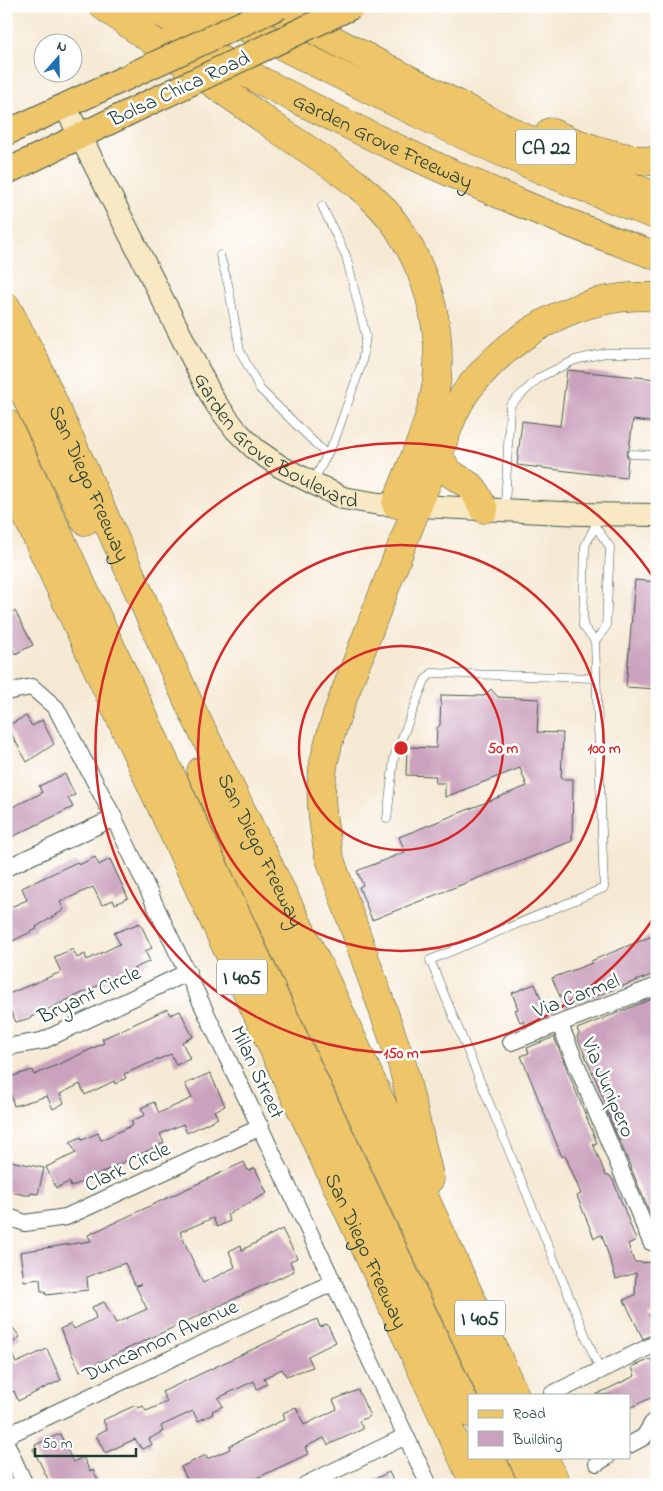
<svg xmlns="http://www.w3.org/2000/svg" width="663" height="1491" font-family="'Indie Flower',sans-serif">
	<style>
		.building { fill: #cba2bd }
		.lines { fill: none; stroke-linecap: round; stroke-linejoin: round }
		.service-casing { stroke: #3f574c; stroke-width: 9 }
		.minor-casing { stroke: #3f574c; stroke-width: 18 }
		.secondary-casing { stroke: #3f574c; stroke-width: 24 }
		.primary-casing { stroke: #3f574c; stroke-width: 27 }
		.motorway-casing { stroke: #3f574c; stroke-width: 29 }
		.service { stroke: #fff; stroke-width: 8 }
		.minor { stroke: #fff; stroke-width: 16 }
		.secondary { stroke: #f8e8c3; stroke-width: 22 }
		.primary { stroke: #eec569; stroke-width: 25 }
		.motorway { stroke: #eec569; stroke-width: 28 }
		.primary-bridge-casing { stroke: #3f574c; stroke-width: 27; stroke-linecap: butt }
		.primary-bridge { stroke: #eec569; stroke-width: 25 }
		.ring { fill: none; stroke: #d62828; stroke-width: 2.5 }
		.labels { text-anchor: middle; stroke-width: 5; stroke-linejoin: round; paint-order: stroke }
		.shield { fill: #fff; stroke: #627771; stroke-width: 1 }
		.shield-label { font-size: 20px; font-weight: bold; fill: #1f3d34 }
		.street-label { font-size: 21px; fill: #1f3d34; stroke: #fff }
		.centre { fill: #d62828; stroke: #fff; stroke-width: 2.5 }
		.ring-label { font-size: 15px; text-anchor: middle; font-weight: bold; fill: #d62828; stroke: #fff; stroke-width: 5; stroke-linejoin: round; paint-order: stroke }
	</style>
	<rect width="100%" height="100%" fill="#fff"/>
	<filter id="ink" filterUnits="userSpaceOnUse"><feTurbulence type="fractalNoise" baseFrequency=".02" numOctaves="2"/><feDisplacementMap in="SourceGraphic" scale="10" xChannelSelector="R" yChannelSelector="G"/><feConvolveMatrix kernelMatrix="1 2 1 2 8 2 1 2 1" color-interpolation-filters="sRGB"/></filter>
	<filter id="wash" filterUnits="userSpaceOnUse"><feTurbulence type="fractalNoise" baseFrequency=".0096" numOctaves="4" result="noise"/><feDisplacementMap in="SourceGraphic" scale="20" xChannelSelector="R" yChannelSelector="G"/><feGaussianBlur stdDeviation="1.12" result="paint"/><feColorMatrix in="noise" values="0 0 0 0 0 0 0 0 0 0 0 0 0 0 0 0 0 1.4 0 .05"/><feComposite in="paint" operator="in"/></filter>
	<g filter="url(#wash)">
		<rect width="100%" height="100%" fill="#f6e9d4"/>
		<g id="blocks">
			<g class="building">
				<polygon points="567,370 657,379 657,423 633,420 629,449 626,453 628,458 626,478 517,465 522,421 560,426"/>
				<polygon points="635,580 657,582 657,689 626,687"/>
				<polygon points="15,611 33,645 15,654 12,647 6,650 6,615"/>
				<polygon points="491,689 498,697 539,699 537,732 563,733 561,779 573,779 572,841 372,920 359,887 363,885 357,871 405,852 399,837 527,786 520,768 445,797 445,783 435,783 436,776 406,775 407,747 436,748 437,728 440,725 441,695 484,696"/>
				<polygon points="26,716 32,726 42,720 54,744 27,762 7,726"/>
				<polygon points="65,774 75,795 68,798 73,807 6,840 6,810 42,793 39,786"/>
				<polygon points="95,857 99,865 110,859 128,898 115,904 113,900 102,905 93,887 60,902 64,910 36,927 37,929 6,944 6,909 27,900 22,888 77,862 79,865"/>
				<polygon points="140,923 152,948 145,951 150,961 27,1019 16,1022 6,1002 6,995 61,972 54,957 73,949 77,958 85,954 87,960 120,944 114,933"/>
				<polygon points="657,934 657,973 565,1008 552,978 592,963 591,961"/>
				<polygon points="535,984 548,1016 525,1026 523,1021 520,1022 515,1010 518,1009 512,993"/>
				<polygon points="657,997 657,1230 607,1111 609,1110 577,1037 579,1033 577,1029"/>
				<polygon points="167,1009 170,1015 180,1011 193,1037 182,1042 190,1059 176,1065 171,1054 124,1074 126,1078 115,1084 114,1081 85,1095 80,1084 60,1094 64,1103 53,1109 47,1096 14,1106 6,1078 33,1070 34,1075 64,1062 104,1043 102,1039"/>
				<polygon points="554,1037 597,1143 593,1144 606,1176 609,1175 613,1180 636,1240 628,1244 634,1262 657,1263 657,1314 649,1314 657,1332 643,1339 624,1300 635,1295 636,1273 616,1279 602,1235 594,1238 577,1196 581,1194 565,1155 562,1157 521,1056 529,1053 527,1048"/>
				<polygon points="210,1073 225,1106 214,1111 218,1118 187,1133 183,1124 160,1134 164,1143 71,1187 69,1182 56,1188 46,1167 76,1153 70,1142 81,1137 82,1140 98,1133 101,1140 133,1125 131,1121 145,1115 141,1108 154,1102 159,1113 192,1098 185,1084"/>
				<polygon points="6,1160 44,1168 38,1194 31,1193 30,1195 25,1195 6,1191"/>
				<polygon points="244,1162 248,1171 255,1168 267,1193 227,1215 230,1221 217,1227 213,1218 180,1232 193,1261 203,1283 235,1267 229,1251 241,1245 242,1250 282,1229 297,1258 290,1261 294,1271 80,1371 60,1329 71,1324 74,1329 96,1318 92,1307 104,1302 116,1323 147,1309 136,1287 141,1284 135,1285 125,1263 87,1277 88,1290 46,1295 45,1291 41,1291 40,1279 24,1281 20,1252 91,1241 88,1235"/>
				<polygon points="6,1319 20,1337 8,1346 16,1363 47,1349 61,1380 18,1401 14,1391 6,1395"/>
				<polygon points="317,1319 320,1327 327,1324 336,1342 308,1356 313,1367 286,1376 282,1369 264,1378 267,1384 257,1389 254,1381 218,1398 223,1406 212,1411 213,1414 198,1421 193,1411 161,1426 163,1431 149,1439 152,1445 142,1449 135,1439 105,1453 96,1435 107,1429 103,1420 136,1405 138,1408 143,1406 146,1411 167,1402 162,1392"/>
				<polygon points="651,1359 653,1363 657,1361 657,1395 629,1408 629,1395 595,1395 635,1376 632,1367"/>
				<polygon points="358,1390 370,1416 359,1421 363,1429 328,1445 324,1438 305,1447 308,1454 242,1485 237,1485 233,1477 214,1485 190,1485 181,1467 206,1455 207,1459 230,1449 229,1446 285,1419 283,1413 296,1407 304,1425 337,1409 333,1400"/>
				<polygon points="60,1434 73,1462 83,1457 90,1471 93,1470 98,1480 88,1485 51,1485 33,1449 36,1448 35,1445"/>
				<polygon points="389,1472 395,1485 363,1485"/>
			</g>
		</g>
	</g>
	<g filter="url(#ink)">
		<use href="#blocks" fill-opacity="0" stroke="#3f574c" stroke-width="1"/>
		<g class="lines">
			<g class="service-casing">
				<g id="service">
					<polyline points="322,206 346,256 366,336 362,363 335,439 327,455"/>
					<polyline points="220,255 228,284 240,351 260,389 327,455 313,482"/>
					<polyline points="632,454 657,455"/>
					<polyline points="505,508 510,405 540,377 575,360 605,353 657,353"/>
					<polyline points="595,517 595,526 585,546 583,626 595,641 604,888 430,960 596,1361"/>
					<polyline points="595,641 606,627 610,547 595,526"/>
					<polyline points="387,819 394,758 425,680 432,673 596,678"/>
				</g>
			</g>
			<g class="minor-casing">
				<g id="minor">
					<polyline points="6,692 32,687 56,708 114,818 429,1485"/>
					<polyline points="6,868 114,818"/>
					<polyline points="560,1025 651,1242 657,1243"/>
					<polyline points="511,1042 657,986"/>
					<polyline points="6,1047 42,1041 188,972"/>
					<polyline points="6,1216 25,1223 66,1217 261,1127"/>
					<polyline points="552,1394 657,1343"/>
					<polyline points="6,1436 332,1283"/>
					<polyline points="6,1443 25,1485"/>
					<polyline points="629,1445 644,1437 653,1422 657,1419"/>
					<polyline points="597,1463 607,1457"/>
					<polyline points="305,1485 406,1436"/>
				</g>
			</g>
			<g class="secondary-casing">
				<g id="secondary">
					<path id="s1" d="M65 106 214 401 236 430 256 450 281 467 343 498 379 504 581 514 657 515"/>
				</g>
			</g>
			<g class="primary-casing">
				<g id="primary">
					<polyline points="6,133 108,86"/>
					<polyline points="6,172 140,107"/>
				</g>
			</g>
			<g class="motorway-casing">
				<g id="motorway">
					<path d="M103 6C162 48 222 90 282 132 322 160 371 187 398 228 424 268 439 315 438 364 437 412 413 459 396 504"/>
					<polyline points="148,6 202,34"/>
					<path d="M204 6C352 82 500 158 657 216"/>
					<path d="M269 6C397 73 523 142 657 197"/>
					<path id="s2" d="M176 36C332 120 490 197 657 256"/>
					<path d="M550 132C584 147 620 159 657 162"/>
					<path id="s3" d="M6 306 34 359 191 708 324 977 515 1395"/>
					<polyline points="6,355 85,521"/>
					<polyline points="6,422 469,1413"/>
					<polyline points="438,456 450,473 473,488 484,509"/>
					<path id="s4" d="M6 471 475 1485"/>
					<polyline points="201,771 493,1395"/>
					<path d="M430 1179 402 1064 329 856C323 825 318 793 324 762 333 718 352 675 368 633 389 578 410 523 433 468 445 440 452 407 473 383 518 329 584 292 657 297"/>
					<polyline points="490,1457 503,1485"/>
					<polyline points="522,1457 535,1485"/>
					<polyline points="544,1457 557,1485"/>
				</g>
			</g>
			<use href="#service" class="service"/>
			<use href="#minor" class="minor"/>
			<use href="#secondary" class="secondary"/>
			<use href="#primary" class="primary"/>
			<use href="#motorway" class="motorway"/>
			<g class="primary-bridge-casing">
				<g id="primary-bridge">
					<polyline points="108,86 280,6"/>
					<polyline points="140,107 353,6"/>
				</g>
			</g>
			<use href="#primary-bridge" class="primary-bridge"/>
		</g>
	</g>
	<g class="ring">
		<circle cx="401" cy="748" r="102"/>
		<circle cx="401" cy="748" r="203"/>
		<path d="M655 916A305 305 0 1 1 655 580"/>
	</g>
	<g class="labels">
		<g class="shield">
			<rect x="516" y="129.5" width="60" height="35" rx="4"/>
			<rect x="217" y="959.5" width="50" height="35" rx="4"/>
			<rect x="455" y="1300.5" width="50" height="35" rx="4"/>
		</g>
		<g class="shield-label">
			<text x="546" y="154">CA 22</text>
			<text x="242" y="984">I 405</text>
			<text x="480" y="1325">I 405</text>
		</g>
		<g class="street-label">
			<text transform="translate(179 88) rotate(-25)" y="7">Bolsa Chica Road</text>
			<text dy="7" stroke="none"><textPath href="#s2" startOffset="232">Garden Grove Freeway</textPath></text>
			<text dy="7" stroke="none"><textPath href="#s1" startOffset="405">Garden Grove Boulevard</textPath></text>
			<text dy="7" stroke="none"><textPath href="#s3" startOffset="196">San Diego Freeway</textPath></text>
			<text dy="7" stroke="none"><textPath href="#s3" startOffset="601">San Diego Freeway</textPath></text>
			<text transform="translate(89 994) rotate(-25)" y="7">Bryant Circle</text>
			<text transform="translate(576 995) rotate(-21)" y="7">Via Carmel</text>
			<text transform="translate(258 1072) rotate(65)" y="7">Milan Street</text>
			<text transform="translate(609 1087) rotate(67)" y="7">Via Junipero</text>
			<text transform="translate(127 1166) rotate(-25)" y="7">Clark Circle</text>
			<text dy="7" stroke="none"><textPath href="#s4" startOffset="859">San Diego Freeway</textPath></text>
			<text transform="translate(160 1340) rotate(-25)" y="7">Duncannon Avenue</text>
		</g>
	</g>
	<circle cx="401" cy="748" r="8" class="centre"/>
	<g class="ring-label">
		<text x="503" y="753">50 m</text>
		<text x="604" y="753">100 m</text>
		<text x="401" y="1058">150 m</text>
	</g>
	<rect width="663" height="1491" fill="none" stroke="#fff" stroke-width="25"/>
	<rect x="468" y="1394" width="162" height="65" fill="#ffffff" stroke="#a5b1ae"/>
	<rect x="478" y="1410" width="25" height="8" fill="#eec569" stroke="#a5b1ae"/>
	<text x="513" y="1418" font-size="15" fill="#1f3d34">Road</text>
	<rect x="478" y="1431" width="25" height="15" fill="#cba2bd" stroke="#a5b1ae"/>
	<text x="513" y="1444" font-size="15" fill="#1f3d34">Building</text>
	<g transform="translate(58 58) rotate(20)"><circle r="24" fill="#ffffff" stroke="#a5b1ae"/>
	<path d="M0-4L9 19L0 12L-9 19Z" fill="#1f6fb2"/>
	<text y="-8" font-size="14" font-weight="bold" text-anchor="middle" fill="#1f3d34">N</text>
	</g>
	<path d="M35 1448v8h101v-8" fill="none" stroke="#1f3d34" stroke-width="2.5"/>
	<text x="42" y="1448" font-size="15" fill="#1f3d34" stroke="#ffffff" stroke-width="4" paint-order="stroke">50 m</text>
</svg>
